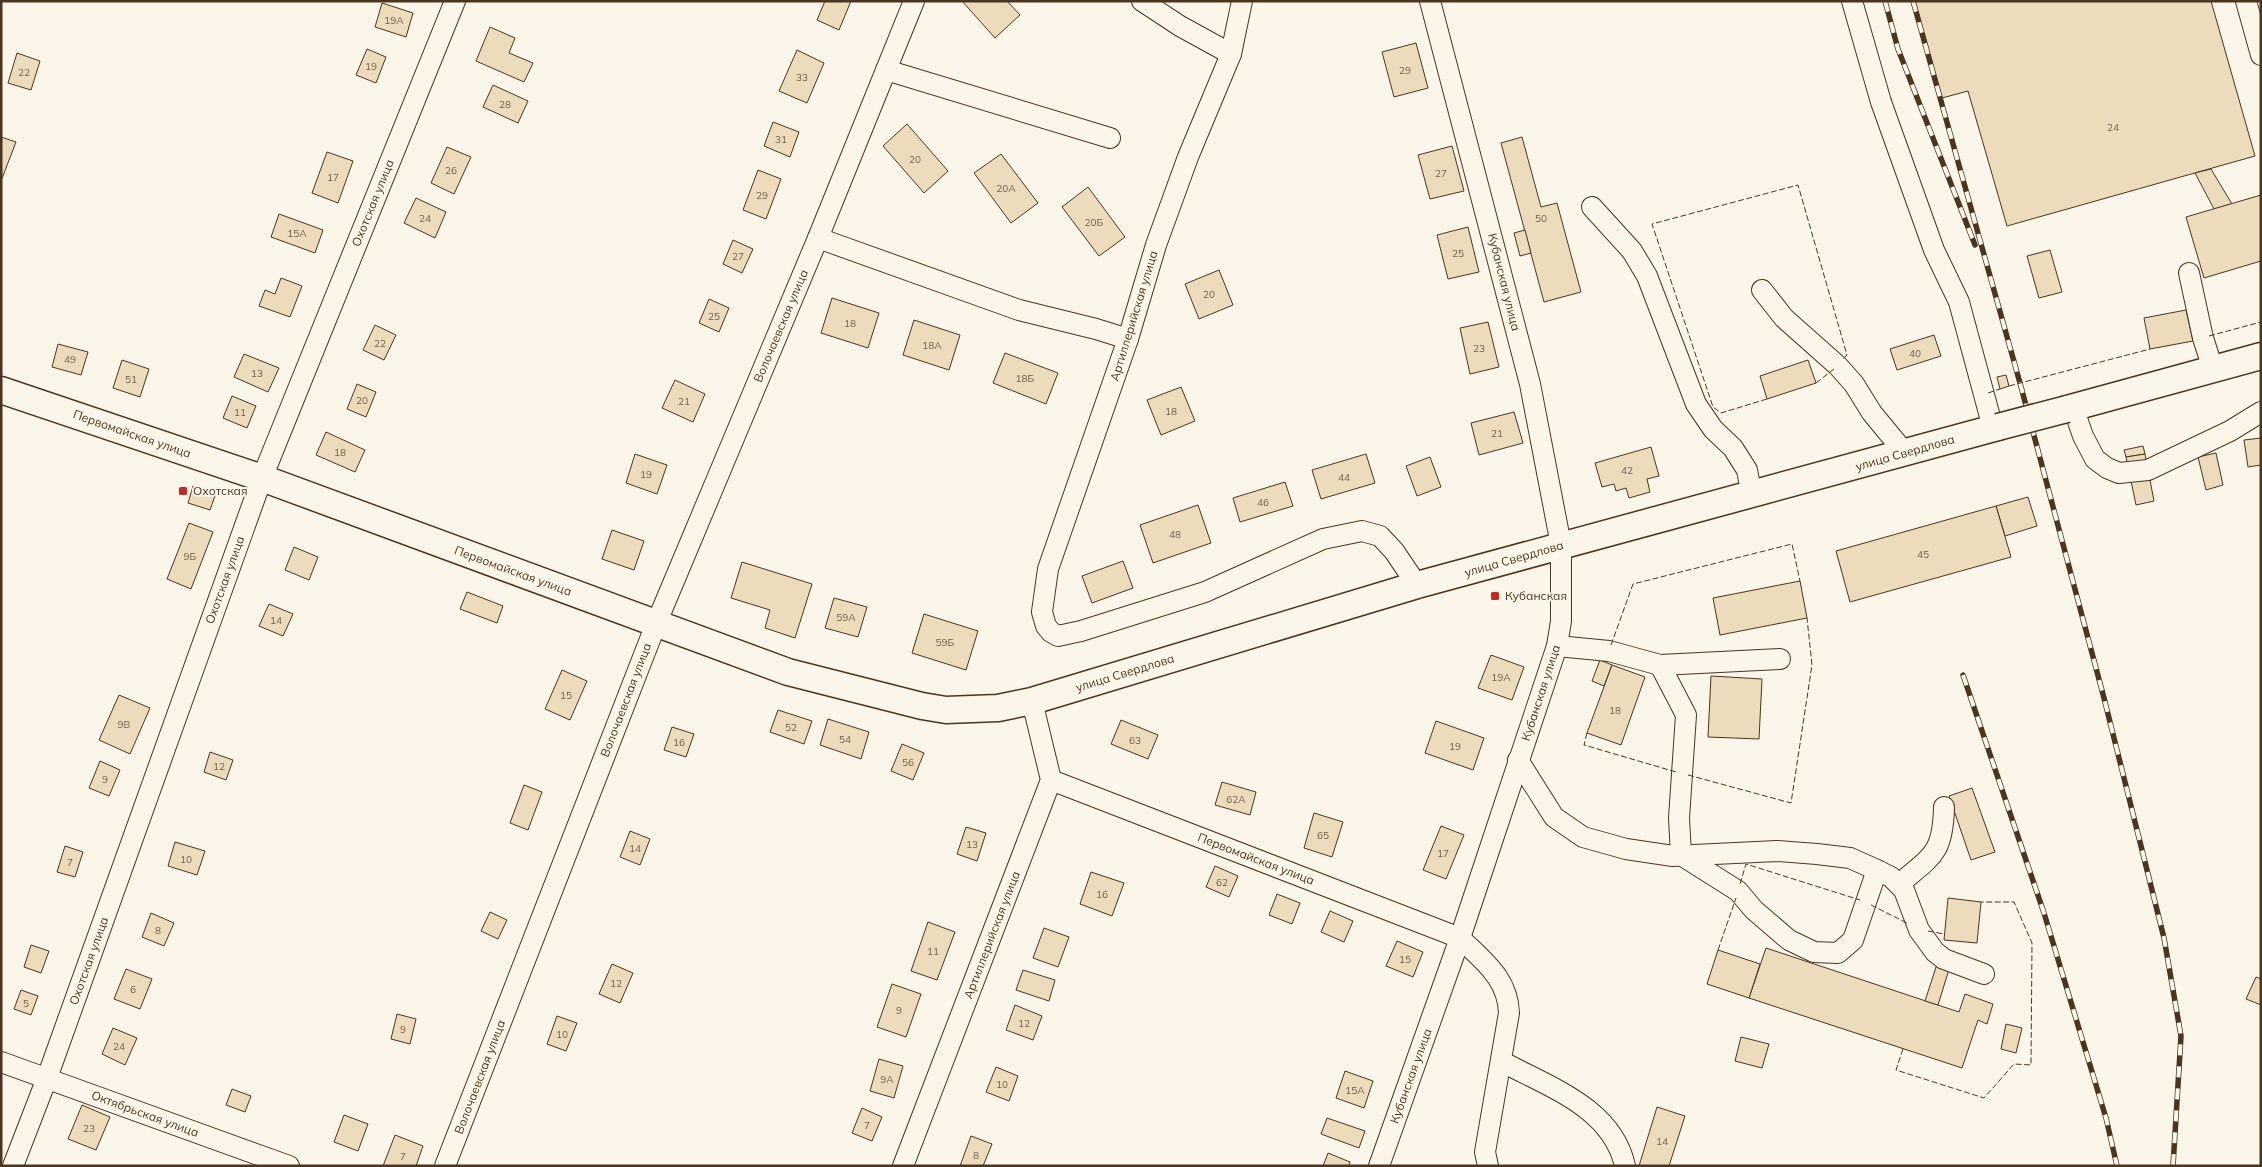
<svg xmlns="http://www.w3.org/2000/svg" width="2262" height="1167" font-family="Mulish,sans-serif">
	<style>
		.building { fill: #ecdcbc; stroke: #4a3520 }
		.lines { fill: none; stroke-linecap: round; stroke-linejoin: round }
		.minor-casing { stroke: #4a3520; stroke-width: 22 }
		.major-casing { stroke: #4a3520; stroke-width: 29 }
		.minor { stroke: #fbf6e9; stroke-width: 20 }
		.major { stroke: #fbf6e9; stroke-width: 26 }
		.rail-casing { stroke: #4a3520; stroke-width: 5.5 }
		.rail { stroke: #fbf6e9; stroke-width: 4; stroke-dasharray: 11; stroke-linecap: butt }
		.major-bridge-casing { stroke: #4a3520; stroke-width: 29; stroke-linecap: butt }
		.major-bridge { stroke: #fbf6e9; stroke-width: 26 }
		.fence { stroke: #4a3520; stroke-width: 1; stroke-dasharray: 6 2.5; stroke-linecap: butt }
		.poi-dot { fill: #c62828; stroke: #fbf6e9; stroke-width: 2 }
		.labels { text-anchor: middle; stroke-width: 4; stroke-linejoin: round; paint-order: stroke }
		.number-label { font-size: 10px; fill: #725f47 }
		.street-label { font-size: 12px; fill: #4a3520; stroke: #fbf6e9 }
		.poi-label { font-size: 12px; fill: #4a3520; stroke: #fbf6e9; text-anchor: start }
	</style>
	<rect width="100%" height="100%" fill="#fbf6e9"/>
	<g class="building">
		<polygon points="825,1 851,1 839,30 817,20"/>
		<polygon points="962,1 1007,1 1020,15 995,38"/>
		<polygon points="1915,1 2211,1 2255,156 2007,226 1968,91 1942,98"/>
		<polygon points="382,3 413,13 406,37 375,27"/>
		<polygon points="490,27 515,38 509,53 533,63 524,82 476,61"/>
		<polygon points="1416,43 1428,88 1394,97 1382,52"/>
		<polygon points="367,49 386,57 376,83 356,75"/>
		<polygon points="797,50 824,63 807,103 779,91"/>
		<polygon points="17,53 40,61 31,90 8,83"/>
		<polygon points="493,85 528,101 518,123 483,107"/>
		<polygon points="773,122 799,132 790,157 764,146"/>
		<polygon points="907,124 948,171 924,193 883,146"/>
		<polygon points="1,137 16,142 1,181"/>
		<polygon points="1522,137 1541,207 1557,203 1581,292 1544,302 1501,143"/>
		<polygon points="1452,146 1464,191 1430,199 1418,155"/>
		<polygon points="447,147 471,157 454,194 431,183"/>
		<polygon points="327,152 353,161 338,203 312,193"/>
		<polygon points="1001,154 1038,203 1011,223 974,173"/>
		<polygon points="2211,169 2232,204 2214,209 2195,173"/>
		<polygon points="758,170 781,179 766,219 743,210"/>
		<polygon points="1088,187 1125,237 1099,256 1062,207"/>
		<polygon points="2261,195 2261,261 2204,278 2186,217"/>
		<polygon points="416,198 446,212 435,238 404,223"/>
		<polygon points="279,214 323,230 315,253 271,237"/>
		<polygon points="1468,227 1479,272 1448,279 1437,235"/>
		<polygon points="1525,230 1531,253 1520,256 1514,233"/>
		<polygon points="733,240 753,249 742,273 723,264"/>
		<polygon points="2050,250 2062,292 2039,298 2027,256"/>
		<polygon points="1219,270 1233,305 1199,319 1185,284"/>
		<polygon points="281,278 302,286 290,317 259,306 265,290 275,294"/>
		<polygon points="832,298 879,313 868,348 821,333"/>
		<polygon points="709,299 729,308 719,332 699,323"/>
		<polygon points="2186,310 2193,341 2150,349 2144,318"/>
		<polygon points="914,320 960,335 949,370 903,355"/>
		<polygon points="1488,322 1499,367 1470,374 1460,328"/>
		<polygon points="375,325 396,335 384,360 363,350"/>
		<polygon points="1934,335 1941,356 1897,370 1890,349"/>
		<polygon points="58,344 88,352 81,375 52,367"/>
		<polygon points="1005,353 1058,373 1046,404 993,383"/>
		<polygon points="244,354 279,368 268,392 234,377"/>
		<polygon points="122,360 149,369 140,397 113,388"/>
		<polygon points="1808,360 1816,383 1767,399 1760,376"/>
		<polygon points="2006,375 2009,386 2000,389 1997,377"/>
		<polygon points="675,380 705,394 693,422 662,408"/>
		<polygon points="357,384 376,392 366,417 347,409"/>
		<polygon points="1181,387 1195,421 1161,435 1147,400"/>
		<polygon points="232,396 256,406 247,428 223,418"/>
		<polygon points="1514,412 1523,443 1479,455 1471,423"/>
		<polygon points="326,432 365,450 355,472 316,455"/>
		<polygon points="2261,438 2261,465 2248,467 2244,440"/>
		<polygon points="2143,446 2145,454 2126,457 2124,450"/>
		<polygon points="1651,447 1659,476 1647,479 1650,492 1629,498 1626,488 1616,491 1614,484 1602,487 1595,463"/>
		<polygon points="2216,453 2223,485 2206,490 2198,457"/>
		<polygon points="635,454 667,465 657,494 626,483"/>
		<polygon points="1366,454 1375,483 1321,499 1312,470"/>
		<polygon points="2145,454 2154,501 2136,505 2126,457"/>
		<polygon points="1430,457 1441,487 1417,496 1406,466"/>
		<polygon points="1285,482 1293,506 1240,522 1233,498"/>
		<polygon points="193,486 216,493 210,510 188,503"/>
		<polygon points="2028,497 2037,526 2005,536 1996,506"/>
		<polygon points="1198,505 1211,543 1153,563 1140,525"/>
		<polygon points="1996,506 2011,557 1850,602 1836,551"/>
		<polygon points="189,523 213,532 191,589 167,579"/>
		<polygon points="612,530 644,541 634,570 602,559"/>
		<polygon points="294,547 318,557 309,580 285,570"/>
		<polygon points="1123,561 1133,588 1092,603 1082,576"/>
		<polygon points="742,562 812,584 795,638 765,628 770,610 731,598"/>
		<polygon points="1800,581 1807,618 1720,635 1713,598"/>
		<polygon points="467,592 503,606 497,623 460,609"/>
		<polygon points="834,598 867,607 858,637 825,628"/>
		<polygon points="269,604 293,614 283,636 259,626"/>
		<polygon points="924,614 978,631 966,670 912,653"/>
		<polygon points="1491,655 1524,667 1512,700 1478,688"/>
		<polygon points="1600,660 1612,665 1604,686 1592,681"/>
		<polygon points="1612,665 1645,677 1621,745 1587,733"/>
		<polygon points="562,670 587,681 570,720 545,709"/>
		<polygon points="1711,676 1762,679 1759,739 1708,737"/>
		<polygon points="119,695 150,708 130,754 99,740"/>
		<polygon points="778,710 812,721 804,744 770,732"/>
		<polygon points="828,719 869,732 861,759 820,745"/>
		<polygon points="1121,720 1158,735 1148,759 1111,744"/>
		<polygon points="1436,721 1484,738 1473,770 1425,753"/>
		<polygon points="672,727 694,734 686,757 664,750"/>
		<polygon points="902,744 924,753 913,780 891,771"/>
		<polygon points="210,752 233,760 226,780 204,772"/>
		<polygon points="100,761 120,770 109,796 89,788"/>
		<polygon points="1222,782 1256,792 1250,815 1215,805"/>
		<polygon points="524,785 542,792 528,830 510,823"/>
		<polygon points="1972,788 1995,852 1971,860 1949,796"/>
		<polygon points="1314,813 1343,822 1332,857 1304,848"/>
		<polygon points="1441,826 1464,835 1446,879 1423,870"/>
		<polygon points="966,827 986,833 977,861 957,854"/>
		<polygon points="630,831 650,839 640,865 620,857"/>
		<polygon points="175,842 205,851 197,875 168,866"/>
		<polygon points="65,846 83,852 75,877 57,872"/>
		<polygon points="1215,866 1238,876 1229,897 1206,887"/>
		<polygon points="1091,872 1124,883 1112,916 1080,904"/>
		<polygon points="1277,894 1300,903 1292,924 1269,915"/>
		<polygon points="1948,898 1981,902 1977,943 1944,940"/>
		<polygon points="1330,911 1353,921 1344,942 1321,932"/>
		<polygon points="490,912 507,920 498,939 481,931"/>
		<polygon points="151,913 174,923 164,946 142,937"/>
		<polygon points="928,922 955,932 937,980 911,971"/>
		<polygon points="1044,928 1069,937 1058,967 1033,958"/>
		<polygon points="1397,941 1423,952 1413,977 1386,966"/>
		<polygon points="31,945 49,951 41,973 24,967"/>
		<polygon points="1766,948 1959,1012 1965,994 1993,1004 1987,1024 1978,1020 1962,1068 1749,998"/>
		<polygon points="1718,950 1760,964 1749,998 1707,984"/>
		<polygon points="1938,961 1950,966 1938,1005 1925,1001"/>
		<polygon points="612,964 633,973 620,1003 599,994"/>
		<polygon points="126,969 152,979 140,1009 114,999"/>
		<polygon points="1023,970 1055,980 1049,1001 1016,990"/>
		<polygon points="2256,977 2261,979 2261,1005 2246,999"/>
		<polygon points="892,984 921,994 906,1037 877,1027"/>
		<polygon points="21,990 38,996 31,1015 14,1009"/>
		<polygon points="1015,1005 1042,1016 1033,1040 1006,1030"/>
		<polygon points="397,1014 416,1019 410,1044 391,1039"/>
		<polygon points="557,1016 577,1023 566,1051 547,1044"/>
		<polygon points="2006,1024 2022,1028 2016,1053 2001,1049"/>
		<polygon points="113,1028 137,1038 125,1065 102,1054"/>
		<polygon points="1741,1037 1769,1044 1762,1068 1735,1061"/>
		<polygon points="879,1059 903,1066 894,1098 870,1091"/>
		<polygon points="996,1067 1018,1076 1009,1101 986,1092"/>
		<polygon points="1345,1071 1373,1081 1364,1108 1336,1098"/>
		<polygon points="232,1089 251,1096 245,1112 226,1105"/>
		<polygon points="82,1105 110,1117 96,1150 68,1139"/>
		<polygon points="1657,1107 1685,1116 1669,1166 1639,1166"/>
		<polygon points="862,1108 882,1117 872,1141 852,1133"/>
		<polygon points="344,1115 368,1124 358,1151 334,1142"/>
		<polygon points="1327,1118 1365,1131 1359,1148 1321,1134"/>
		<polygon points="395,1135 423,1146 416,1166 383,1166"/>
		<polygon points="971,1136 992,1144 983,1166 960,1166"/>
		<polygon points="1328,1153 1350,1162 1349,1166 1323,1166"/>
	</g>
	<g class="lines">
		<g class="minor-casing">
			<g id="minor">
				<polyline points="1142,1 1180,26 1231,54"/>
				<polyline points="1242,1 1231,54 1188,157 1156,245 1128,339 1048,569 1042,612 1046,626 1051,632 1058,636 1081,631 1205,592 1323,539 1362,531 1380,536 1394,551 1417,585"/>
				<polyline points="1852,1 1881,102 1934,250 1959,302 1993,428"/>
				<polyline points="2246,1 2261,55"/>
				<polyline points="886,70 1110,138"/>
				<polyline points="1592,207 1632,251 1647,276 1696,404 1713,429 1733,448 1747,470 1752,496"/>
				<polyline points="818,238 1019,310 1096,329 1128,339"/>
				<polyline points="2189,273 2203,338 2213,369"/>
				<polyline points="1762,290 1784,318 1838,366 1854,384 1872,413 1905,453"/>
				<polyline points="2073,407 2083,436 2095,459 2107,468 2119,473 2148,470 2230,431 2261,412"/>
				<polyline points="1557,646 1609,651 1660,665 1780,659"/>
				<polyline points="1660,665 1686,715 1679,818 1681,855 1738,891 1754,910 1789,940 1814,952 1838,953 1853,940 1877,870"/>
				<polyline points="1518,760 1554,817 1583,837 1626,849 1673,856 1777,851 1817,854 1850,858 1877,870 1891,877 1904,890 1919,930 1935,952 1944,959 1984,974"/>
				<path d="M1051 780 1460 938C1483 961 1508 978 1509 1013L1485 1152 1488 1166"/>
				<path d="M1899 884C1932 856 1943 854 1944 807"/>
				<path d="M1501 1061C1548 1087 1612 1107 1625 1166"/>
				<polyline points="1,1062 289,1166"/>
				<polyline points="13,1166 47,1078 262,478 455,1"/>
				<polyline points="445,1166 656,624 818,238 914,1"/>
				<polyline points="903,1166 1051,780 1032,701"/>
				<polyline points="1379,1166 1460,938 1557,646 1561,621 1561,545 1530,384 1430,1"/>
			</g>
		</g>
		<g class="major-casing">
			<g id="major">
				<polyline points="1,390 262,478 788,672 922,706 946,710 998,708 1032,701 1417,585 1998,427"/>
				<polyline points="2067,409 2261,356"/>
			</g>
		</g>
		<use href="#minor" class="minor"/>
		<use href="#major" class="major"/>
		<g class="rail-casing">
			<g id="rail">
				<polyline points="1885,1 1898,49 1975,245"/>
				<polyline points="1913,1 2020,383 2104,698 2164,938 2181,1036 2173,1166"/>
				<polyline points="1963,675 2044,913 2106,1118 2117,1166"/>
			</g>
		</g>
		<use href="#rail" class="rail"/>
		<g class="major-bridge-casing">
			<polyline id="major-bridge" points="1998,427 2067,409"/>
		</g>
		<use href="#major-bridge" class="major-bridge"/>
		<g class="fence">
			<polyline points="2209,336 2261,322"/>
			<polyline points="1816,383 1834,369"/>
			<polyline points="2009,386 2150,349"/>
			<polyline points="1988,393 2000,389"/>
			<polyline points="1767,399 1721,413 1713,407 1652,224 1798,185 1847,355 1842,360"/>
			<polyline points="1611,645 1633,584 1792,544 1800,581"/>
			<polyline points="1587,733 1584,745 1676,772"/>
			<polyline points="1688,775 1791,803 1812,665 1807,618"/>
			<polyline points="1740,884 1746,864 1860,900"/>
			<polyline points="1871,905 1909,924"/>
			<polyline points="1928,931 1944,934"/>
			<polyline points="1718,950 1736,898"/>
			<polyline points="1903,1049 1896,1070 1984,1098 2014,1064 2031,1065 2032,943 2014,902 1981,902"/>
		</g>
	</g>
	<g class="poi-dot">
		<rect x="178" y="486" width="10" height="10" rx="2.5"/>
		<rect x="1490" y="591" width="10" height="10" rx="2.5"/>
	</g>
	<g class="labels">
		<g class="number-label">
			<text x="394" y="24">19А</text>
			<text x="371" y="70">19</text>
			<text x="1405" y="74">29</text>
			<text x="24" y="76">22</text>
			<text x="802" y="81">33</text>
			<text x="505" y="108">28</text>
			<text x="2113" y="131">24</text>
			<text x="781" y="143">31</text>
			<text x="915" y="163">20</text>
			<text x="451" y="174">26</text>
			<text x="1441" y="177">27</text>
			<text x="333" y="181">17</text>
			<text x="1006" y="192">20А</text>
			<text x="762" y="199">29</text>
			<text x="425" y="222">24</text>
			<text x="1541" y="222">50</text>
			<text x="1094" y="226">20Б</text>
			<text x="297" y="237">15А</text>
			<text x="1458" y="257">25</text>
			<text x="738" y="260">27</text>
			<text x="1209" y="298">20</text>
			<text x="714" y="320">25</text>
			<text x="850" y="327">18</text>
			<text x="380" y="347">22</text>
			<text x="932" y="349">18А</text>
			<text x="1479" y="352">23</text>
			<text x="1915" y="357">40</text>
			<text x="70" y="363">49</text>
			<text x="257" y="377">13</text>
			<text x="1025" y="382">18Б</text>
			<text x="131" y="383">51</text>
			<text x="362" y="404">20</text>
			<text x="684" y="405">21</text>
			<text x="1171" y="415">18</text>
			<text x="240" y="416">11</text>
			<text x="1497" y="437">21</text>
			<text x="340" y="456">18</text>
			<text x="1627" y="474">42</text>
			<text x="646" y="478">19</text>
			<text x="1344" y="481">44</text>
			<text x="1263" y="506">46</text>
			<text x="1175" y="538">48</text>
			<text x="1923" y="558">45</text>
			<text x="190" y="560">9Б</text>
			<text x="846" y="621">59А</text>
			<text x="276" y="624">14</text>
			<text x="945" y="646">59Б</text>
			<text x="1501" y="681">19А</text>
			<text x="566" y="699">15</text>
			<text x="1615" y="714">18</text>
			<text x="124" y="728">9В</text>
			<text x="791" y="731">52</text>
			<text x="845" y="743">54</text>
			<text x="1135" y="744">63</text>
			<text x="679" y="746">16</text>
			<text x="1455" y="750">19</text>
			<text x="908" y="766">56</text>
			<text x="219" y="770">12</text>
			<text x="105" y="783">9</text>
			<text x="1236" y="803">62А</text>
			<text x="1323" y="839">65</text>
			<text x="972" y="848">13</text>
			<text x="635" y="852">14</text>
			<text x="1443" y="857">17</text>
			<text x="186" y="863">10</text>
			<text x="70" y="866">7</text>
			<text x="1222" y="886">62</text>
			<text x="1102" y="898">16</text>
			<text x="158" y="934">8</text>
			<text x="933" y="955">11</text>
			<text x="1405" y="963">15</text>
			<text x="616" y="987">12</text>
			<text x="133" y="993">6</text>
			<text x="26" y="1007">5</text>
			<text x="899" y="1014">9</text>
			<text x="1024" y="1027">12</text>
			<text x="403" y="1033">9</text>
			<text x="562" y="1038">10</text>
			<text x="119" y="1050">24</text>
			<text x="887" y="1083">9А</text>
			<text x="1002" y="1088">10</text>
			<text x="1355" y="1094">15А</text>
			<text x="867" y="1129">7</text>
			<text x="89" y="1132">23</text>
			<text x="1662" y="1145">14</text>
			<text x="976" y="1159">8</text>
			<text x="403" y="1160">7</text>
		</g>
		<g class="street-label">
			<text transform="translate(373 203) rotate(-68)" y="4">Охотская улица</text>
			<text transform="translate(1504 282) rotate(76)" y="4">Кубанская улица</text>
			<text transform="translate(1134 316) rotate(-73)" y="4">Артиллерийская улица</text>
			<text transform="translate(781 326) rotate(-67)" y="4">Волочаевская улица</text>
			<text transform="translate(132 434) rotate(19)" y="4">Первомайская улица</text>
			<text transform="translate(1905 453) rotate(-16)" y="4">улица Свердлова</text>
			<text transform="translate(1514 559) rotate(-16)" y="4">улица Свердлова</text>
			<text transform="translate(513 571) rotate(20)" y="4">Первомайская улица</text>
			<text transform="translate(225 580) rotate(-70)" y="4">Охотская улица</text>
			<text transform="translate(1125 673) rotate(-17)" y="4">улица Свердлова</text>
			<text transform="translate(1541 693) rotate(-72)" y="4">Кубанская улица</text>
			<text transform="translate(626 700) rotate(-69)" y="4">Волочаевская улица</text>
			<text transform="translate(1256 859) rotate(21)" y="4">Первомайская улица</text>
			<text transform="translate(992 935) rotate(-69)" y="4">Артиллерийская улица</text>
			<text transform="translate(89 961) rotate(-70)" y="4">Охотская улица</text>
			<text transform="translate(1411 1076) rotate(-70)" y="4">Кубанская улица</text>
			<text transform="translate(480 1077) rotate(-69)" y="4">Волочаевская улица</text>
			<text transform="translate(145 1114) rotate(20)" y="4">Октябрьская улица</text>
		</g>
		<g class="poi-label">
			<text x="193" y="495">Охотская</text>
			<text x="1505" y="600">Кубанская</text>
		</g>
	</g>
	<rect width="2262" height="1167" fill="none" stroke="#4a3520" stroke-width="5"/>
</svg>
